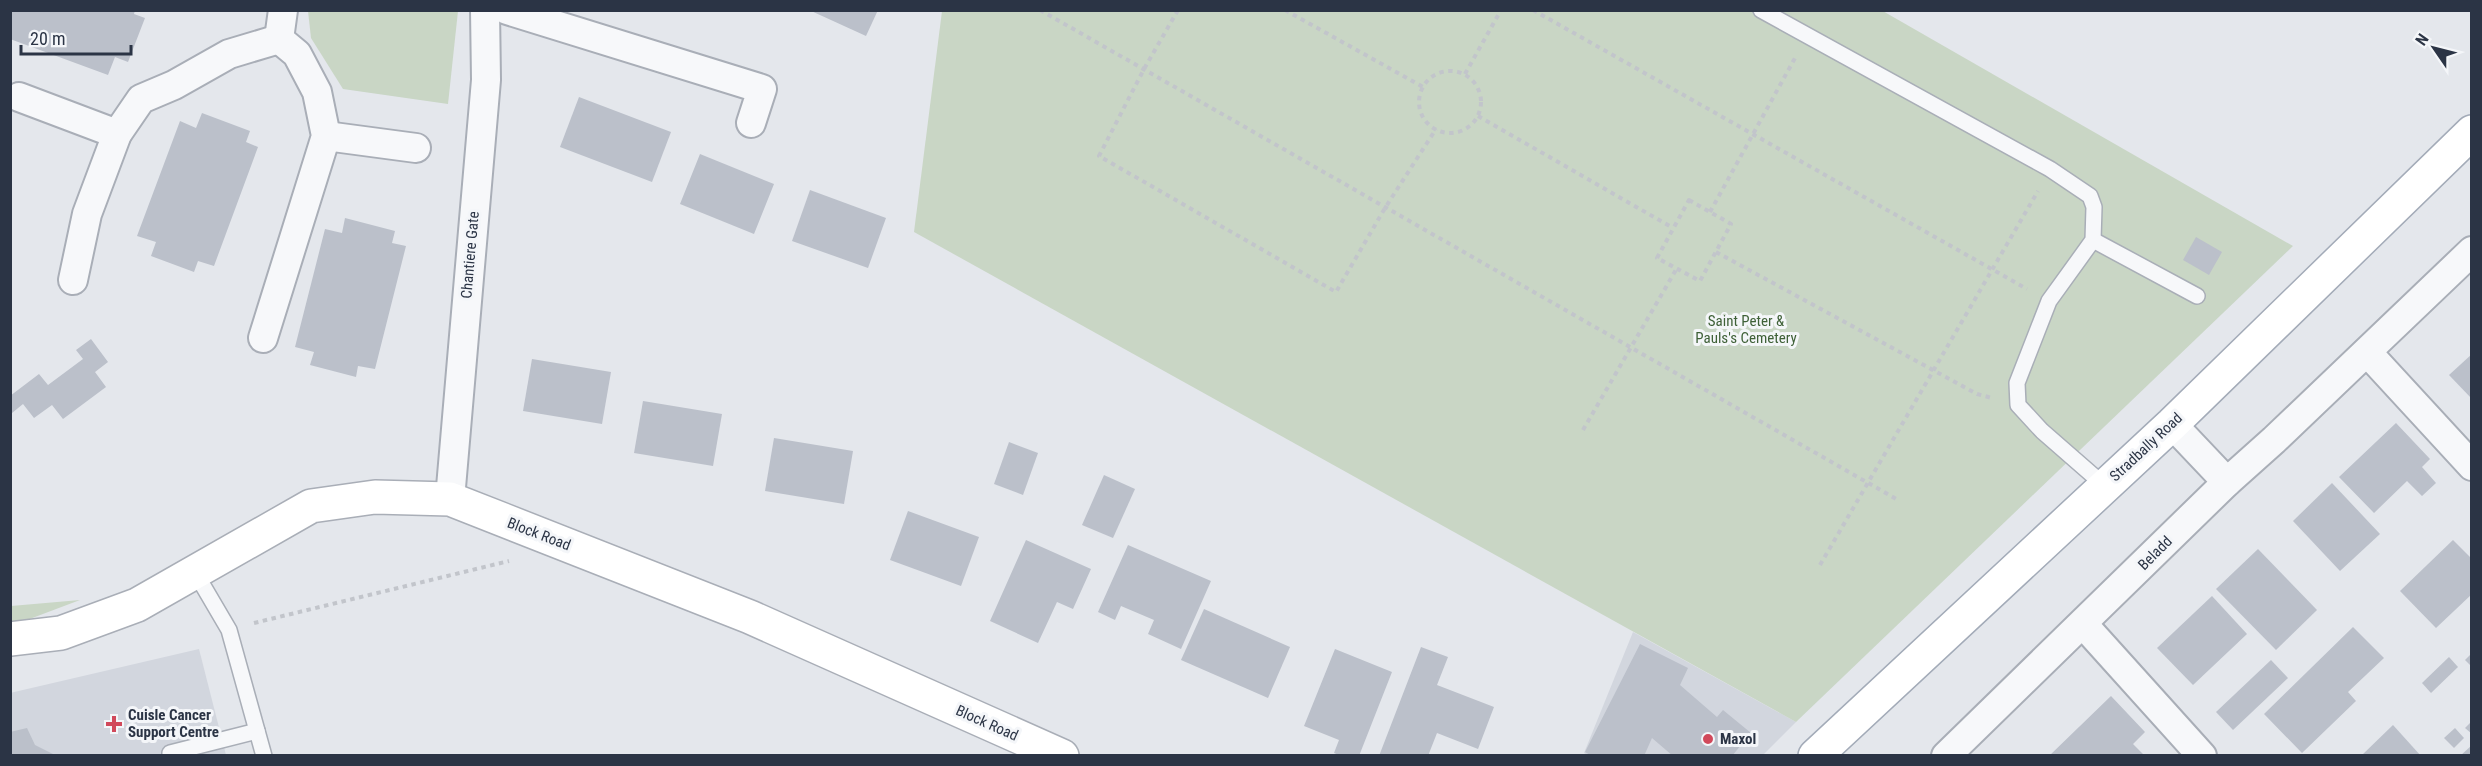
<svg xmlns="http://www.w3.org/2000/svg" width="2482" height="766" font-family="'Roboto Condensed',sans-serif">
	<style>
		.built { fill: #d2d6de }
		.green { fill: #c9d6c5 }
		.building { fill: #bbc0ca }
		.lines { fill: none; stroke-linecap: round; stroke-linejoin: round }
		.lane-casing { stroke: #a9aeb7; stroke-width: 18 }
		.street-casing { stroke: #a9aeb7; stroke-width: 32 }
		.secondary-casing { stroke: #a9aeb7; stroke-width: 36 }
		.primary-casing { stroke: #a3abb8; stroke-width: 36 }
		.path { stroke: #c2c5cb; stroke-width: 4; stroke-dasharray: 4.5 4.5; stroke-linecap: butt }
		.lane { stroke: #f7f8fa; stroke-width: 15 }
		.street { stroke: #f7f8fa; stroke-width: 28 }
		.secondary { stroke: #fff; stroke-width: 33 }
		.primary { stroke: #fff; stroke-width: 33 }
		.poi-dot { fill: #d1495b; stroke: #f4f6f9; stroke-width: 2 }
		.labels { text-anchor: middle; stroke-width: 6; stroke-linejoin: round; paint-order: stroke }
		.street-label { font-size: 15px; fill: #2b3445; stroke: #f4f6f9 }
		.park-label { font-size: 15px; fill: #3f6138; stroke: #f4f6f9 }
		.poi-label { font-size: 15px; font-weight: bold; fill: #2b3445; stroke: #f4f6f9; text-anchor: start }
	</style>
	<rect width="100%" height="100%" fill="#e4e7ec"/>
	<g class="built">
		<polygon points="1633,632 1796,722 1763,755 1589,756 1584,753"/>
		<polygon points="199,649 226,755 11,755 10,693"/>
	</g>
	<g class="green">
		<polygon points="1881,10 2293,246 1796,722 914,232 942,11"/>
		<polygon points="308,11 458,11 448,104 343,89 311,38"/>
		<polygon points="80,600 27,620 11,622 11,606"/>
	</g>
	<g class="building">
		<polygon points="10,10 135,10 134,14 145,18 128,62 115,57 108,75 10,39"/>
		<polygon points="809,10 878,10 866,36"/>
		<polygon points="579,97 671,132 652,182 560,147"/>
		<polygon points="202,113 250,131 246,142 258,147 214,266 198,261 194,272 151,256 156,242 137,236 180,121 196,128"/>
		<polygon points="700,154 774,184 754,234 680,204"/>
		<polygon points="810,190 886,218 868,268 792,241"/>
		<polygon points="345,218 395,231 392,243 406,246 375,369 358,366 356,377 310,365 314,352 295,347 325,229 342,233"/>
		<polygon points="2196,237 2222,252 2209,275 2183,260"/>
		<polygon points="91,339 108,362 95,372 106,387 63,419 52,405 34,418 23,404 12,413 10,396 39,374 48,385 83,359 76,350"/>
		<polygon points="2472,354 2472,399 2449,375"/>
		<polygon points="532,359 611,372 602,424 523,411"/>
		<polygon points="643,401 722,414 713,466 634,453"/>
		<polygon points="2396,423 2430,459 2422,467 2436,483 2422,496 2407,481 2374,513 2339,477"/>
		<polygon points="774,438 853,451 844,504 765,491"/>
		<polygon points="1009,442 1038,453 1023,495 994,484"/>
		<polygon points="1104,475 1135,489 1113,538 1082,525"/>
		<polygon points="2332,483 2380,534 2340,571 2293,521"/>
		<polygon points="908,511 979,537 961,586 890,560"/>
		<polygon points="1026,540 1091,569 1073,609 1057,602 1038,643 990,621"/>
		<polygon points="2453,540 2472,559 2472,594 2436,628 2400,591"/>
		<polygon points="1128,545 1211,581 1181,649 1148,634 1154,620 1121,606 1115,620 1098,612"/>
		<polygon points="2258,549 2317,610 2276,650 2216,589"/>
		<polygon points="2212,596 2247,634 2193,685 2157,648"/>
		<polygon points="1204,609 1290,647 1268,698 1181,660"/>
		<polygon points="2353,627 2384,658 2348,692 2356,701 2302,753 2264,714"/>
		<polygon points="1640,644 1688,668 1680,685 1717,717 1723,710 1751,733 1732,756 1673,756 1652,738 1644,756 1592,756 1585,752"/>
		<polygon points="1421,647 1448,657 1437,685 1494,707 1478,749 1437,733 1428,756 1379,756"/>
		<polygon points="1335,649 1392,672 1359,756 1341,756 1334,753 1339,740 1304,726"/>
		<polygon points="2472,653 2472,667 2465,660"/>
		<polygon points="2449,657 2458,667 2431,693 2422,683"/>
		<polygon points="2271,660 2288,678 2233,730 2216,712"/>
		<polygon points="2111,696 2145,732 2133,744 2143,754 2141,756 2049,756"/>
		<polygon points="2472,721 2472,734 2465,728"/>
		<polygon points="2393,725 2421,756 2361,756"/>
		<polygon points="27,728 35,745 57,756 10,756 10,732"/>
		<polygon points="2455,728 2464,738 2454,748 2444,738"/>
		<polygon points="2472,745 2472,756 2460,756"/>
	</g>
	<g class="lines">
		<g class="lane-casing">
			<g id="lane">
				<polyline points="1761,10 2050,169 2090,196 2094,207 2093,240 2049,301 2017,383 2018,405 2042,431 2105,486"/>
				<polyline points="2093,240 2197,296"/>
				<polyline points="195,572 229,630 264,756"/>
				<polyline points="170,753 257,731"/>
			</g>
		</g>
		<g class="street-casing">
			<g id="street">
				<polyline points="507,10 762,89 751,123"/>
				<polyline points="19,97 117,134"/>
				<polyline points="326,136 416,148"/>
				<polyline points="73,280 87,214 117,134 141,99 174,85 229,54 279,39"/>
				<polyline points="263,338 326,136 317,92 297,54 279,39 283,10"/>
				<polyline points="2367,352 2472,466"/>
				<polyline points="2172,424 2227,482"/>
				<polyline points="450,499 486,80 485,10"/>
				<polyline points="2083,624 2202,756"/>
				<polyline points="1946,756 2227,482 2274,440 2472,251"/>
			</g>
		</g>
		<g class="secondary-casing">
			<polyline id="secondary" points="10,639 61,633 137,605 311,506 375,497 450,499 750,617 1062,756"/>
		</g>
		<g class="primary-casing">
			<polyline id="primary" points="1815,756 2172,424 2472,132"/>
		</g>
		<g class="path">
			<polyline points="1040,10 1898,500"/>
			<polyline points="1178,10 1144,69 1099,156 1336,292 1385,208 1436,129"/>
			<polyline points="1285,10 1423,87"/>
			<polyline points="1533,10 2027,289"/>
			<circle cx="1450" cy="102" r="31"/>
			<polyline points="1465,74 1501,10"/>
			<polyline points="1478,116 1673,228"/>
			<polygon points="1689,200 1731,224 1700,281 1657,258"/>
			<polyline points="1710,212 1795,58"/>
			<polyline points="1716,252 1977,394 1992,398"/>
			<polyline points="1583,430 1677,268"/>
			<polyline points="1820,565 2038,191"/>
			<polyline points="254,623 509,561"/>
		</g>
		<use href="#lane" class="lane"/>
		<use href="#street" class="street"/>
		<use href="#secondary" class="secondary"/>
		<use href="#primary" class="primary"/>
	</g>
	<g class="poi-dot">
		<path d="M111 715h6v6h6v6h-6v6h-6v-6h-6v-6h6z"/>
		<circle cx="1708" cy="739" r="6"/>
	</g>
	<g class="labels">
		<g class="street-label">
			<text transform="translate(470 255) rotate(-85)" y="5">Chantiere Gate</text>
			<text transform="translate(2146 447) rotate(-43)" y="5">Stradbally Road</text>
			<text transform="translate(539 534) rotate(21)" y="5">Block Road</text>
			<text transform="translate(2155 553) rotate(-45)" y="5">Beladd</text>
			<text transform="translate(987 723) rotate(24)" y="5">Block Road</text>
		</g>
		<g class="park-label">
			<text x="1746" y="326">Saint Peter &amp;<tspan x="1746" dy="17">Pauls's Cemetery</tspan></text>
		</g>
		<g class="poi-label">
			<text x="128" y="720">Cuisle Cancer<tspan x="128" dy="17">Support Centre</tspan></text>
			<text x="1720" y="744">Maxol</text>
		</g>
	</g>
	<rect width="2482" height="766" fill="none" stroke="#2b3445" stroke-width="24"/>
	<g transform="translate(2434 48) rotate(305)" stroke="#f4f6f9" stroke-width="4.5" paint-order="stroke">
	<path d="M0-4.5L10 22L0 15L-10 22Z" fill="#2b3445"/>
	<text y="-9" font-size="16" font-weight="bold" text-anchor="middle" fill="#2b3445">N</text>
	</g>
	<path d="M21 45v9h110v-9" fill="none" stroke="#2b3445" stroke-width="3"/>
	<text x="30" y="45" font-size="18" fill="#2b3445" stroke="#f4f6f9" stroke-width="4.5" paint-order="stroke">20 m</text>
</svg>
